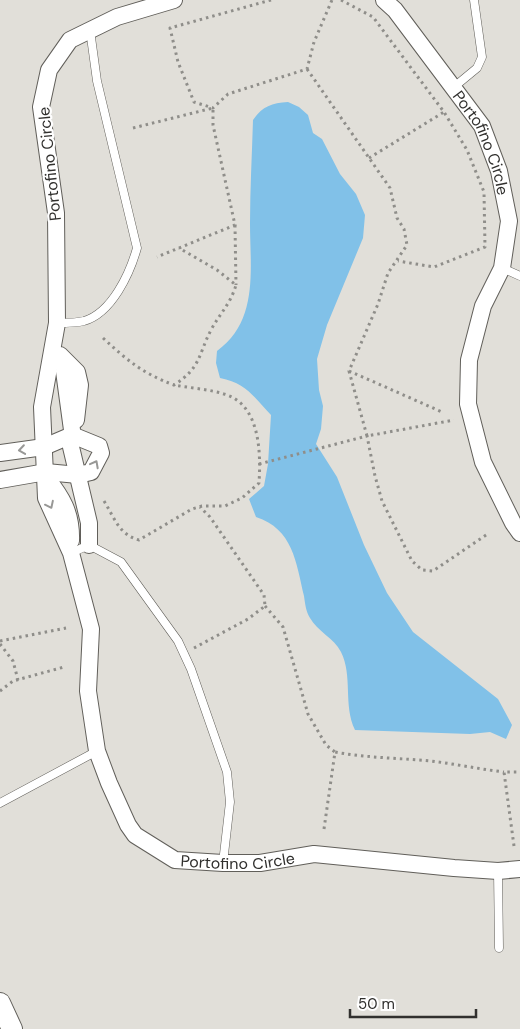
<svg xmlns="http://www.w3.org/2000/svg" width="520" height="1029" font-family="'DM Sans',sans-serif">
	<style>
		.water { fill: #81c1e8 }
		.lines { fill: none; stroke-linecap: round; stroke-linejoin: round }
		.service-casing { stroke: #615f5a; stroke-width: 9 }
		.minor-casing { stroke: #615f5a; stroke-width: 18 }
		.tertiary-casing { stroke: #615f5a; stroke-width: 22 }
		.path { stroke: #8f8e8a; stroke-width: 3; stroke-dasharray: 2.5 4; stroke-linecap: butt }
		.service { stroke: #fff; stroke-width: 8 }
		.minor { stroke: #fff; stroke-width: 16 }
		.tertiary { stroke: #fff; stroke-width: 20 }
		.oneway { stroke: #989896 }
		.labels { text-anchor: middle; stroke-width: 4.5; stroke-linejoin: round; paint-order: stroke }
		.street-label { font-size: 16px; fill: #31302e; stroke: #fff }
	</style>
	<rect width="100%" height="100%" fill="#e1dfd9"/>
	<path class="water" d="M288 102 299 107 308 115 313 133 322 139 340 174 356 194 365 215 363 238 327 325 317 359 319 390 323 406 321 429 316 444 337 477 364 545 387 593 413 632 498 699 512 725 506 739 490 732 470 734 355 730C343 705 353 676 341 652 334 638 317 631 310 618 306 612 305 603 304 596 296 562 293 529 256 517L249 499 264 486 268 464 271 415C254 397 246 383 220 378L216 363 217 351C259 321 250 269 250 224 250 189 252 154 253 120 262 107 271 103 288 102Z"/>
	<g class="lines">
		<g class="service-casing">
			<g id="service">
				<polyline points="454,87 477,68 482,57 474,0"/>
				<polyline points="502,268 520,276"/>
				<path d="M57 323C65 323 76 323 84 321 112 313 130 273 137 248L97 81 90 30"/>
				<polyline points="71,553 89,545 121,562 178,641 191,669 227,772 230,802 223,863"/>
				<polyline points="0,803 97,751"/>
				<polyline points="498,871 499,948"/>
			</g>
		</g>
		<g class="minor-casing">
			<g id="minor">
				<path id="s1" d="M174 0 117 17 70 40 49 70 41 107 56 213 57 323 42 407 46 498 71 553 91 629 88 691 97 751 109 783 128 825 135 835 175 860 223 863H260L314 854 454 868 498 871 520 869"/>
				<path id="s2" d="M384 0 395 10 482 126 499 171 509 221 502 268 483 306 469 360 468 404 483 462 513 523 520 533"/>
				<polyline points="60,355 77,372 80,385 76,420"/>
				<polyline points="65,362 64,371 72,430 71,447 89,523 89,545"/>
				<polyline points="0,453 44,447 72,435 99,446 101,453 91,472 78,475 46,472 0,480"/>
				<path d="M46 477C62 497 72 513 71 541"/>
			</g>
		</g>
		<g class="tertiary-casing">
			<polyline id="tertiary" points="0,1003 12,1029"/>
		</g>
		<g class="path">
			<polyline points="271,0 170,28 178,62 194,102 213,108 228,94 307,69 314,42 332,0"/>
			<polyline points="341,0 373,17 444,112 467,150 484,192 485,247 434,267 398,261"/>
			<polyline points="307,69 390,188 397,218 404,229 407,245 388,273 378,304 349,371 367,436 454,420"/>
			<polyline points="133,128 213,108 213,125 235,225 157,257"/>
			<polyline points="369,158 444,112"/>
			<polyline points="235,225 236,285"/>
			<path d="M103 338C128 361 142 373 174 385 201 368 198 355 211 330 220 313 230 305 236 285L217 270 179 248"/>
			<polyline points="349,371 442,412"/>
			<polyline points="259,464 367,436 375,476 382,501 412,561 422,570 433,571 489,533"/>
			<path d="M104 501C114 517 119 535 139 540L192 509 202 506H225L242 498 259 483C261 452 260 404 224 394 208 389 190 388 174 385"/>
			<polyline points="265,606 283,627 308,714 326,745 335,752"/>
			<polyline points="0,641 66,628"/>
			<polyline points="0,644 13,661 18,680"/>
			<polyline points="194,648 248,619 265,606 264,595 210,517 200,507"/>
			<polyline points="0,691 13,681 64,667"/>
			<path d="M324 829 335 752C367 758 399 758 431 761 455 764 479 769 504 772"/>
			<polyline points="514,846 504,772 520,772"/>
		</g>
		<use href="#service" class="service"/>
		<use href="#minor" class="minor"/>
		<use href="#tertiary" class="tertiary"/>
	</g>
	<defs><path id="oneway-chevron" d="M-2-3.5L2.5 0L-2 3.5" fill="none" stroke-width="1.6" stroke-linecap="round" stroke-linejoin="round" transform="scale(1.25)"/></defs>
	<g class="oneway">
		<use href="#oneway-chevron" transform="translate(22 450) rotate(172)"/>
		<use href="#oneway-chevron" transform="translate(95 464) rotate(-62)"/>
		<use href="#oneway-chevron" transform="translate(50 505) rotate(64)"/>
	</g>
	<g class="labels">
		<g class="street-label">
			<text dy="6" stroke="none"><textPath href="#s2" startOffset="175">Portofino Circle</textPath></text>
			<text transform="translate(49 164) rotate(-96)" y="6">Portofino Circle</text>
			<text dy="6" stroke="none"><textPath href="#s1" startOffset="1044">Portofino Circle</textPath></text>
		</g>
	</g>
	<path d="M350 1009v8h126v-8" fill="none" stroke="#31302e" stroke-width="2.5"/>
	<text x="358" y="1009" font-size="15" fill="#31302e" stroke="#ffffff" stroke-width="4" paint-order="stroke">50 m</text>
</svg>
